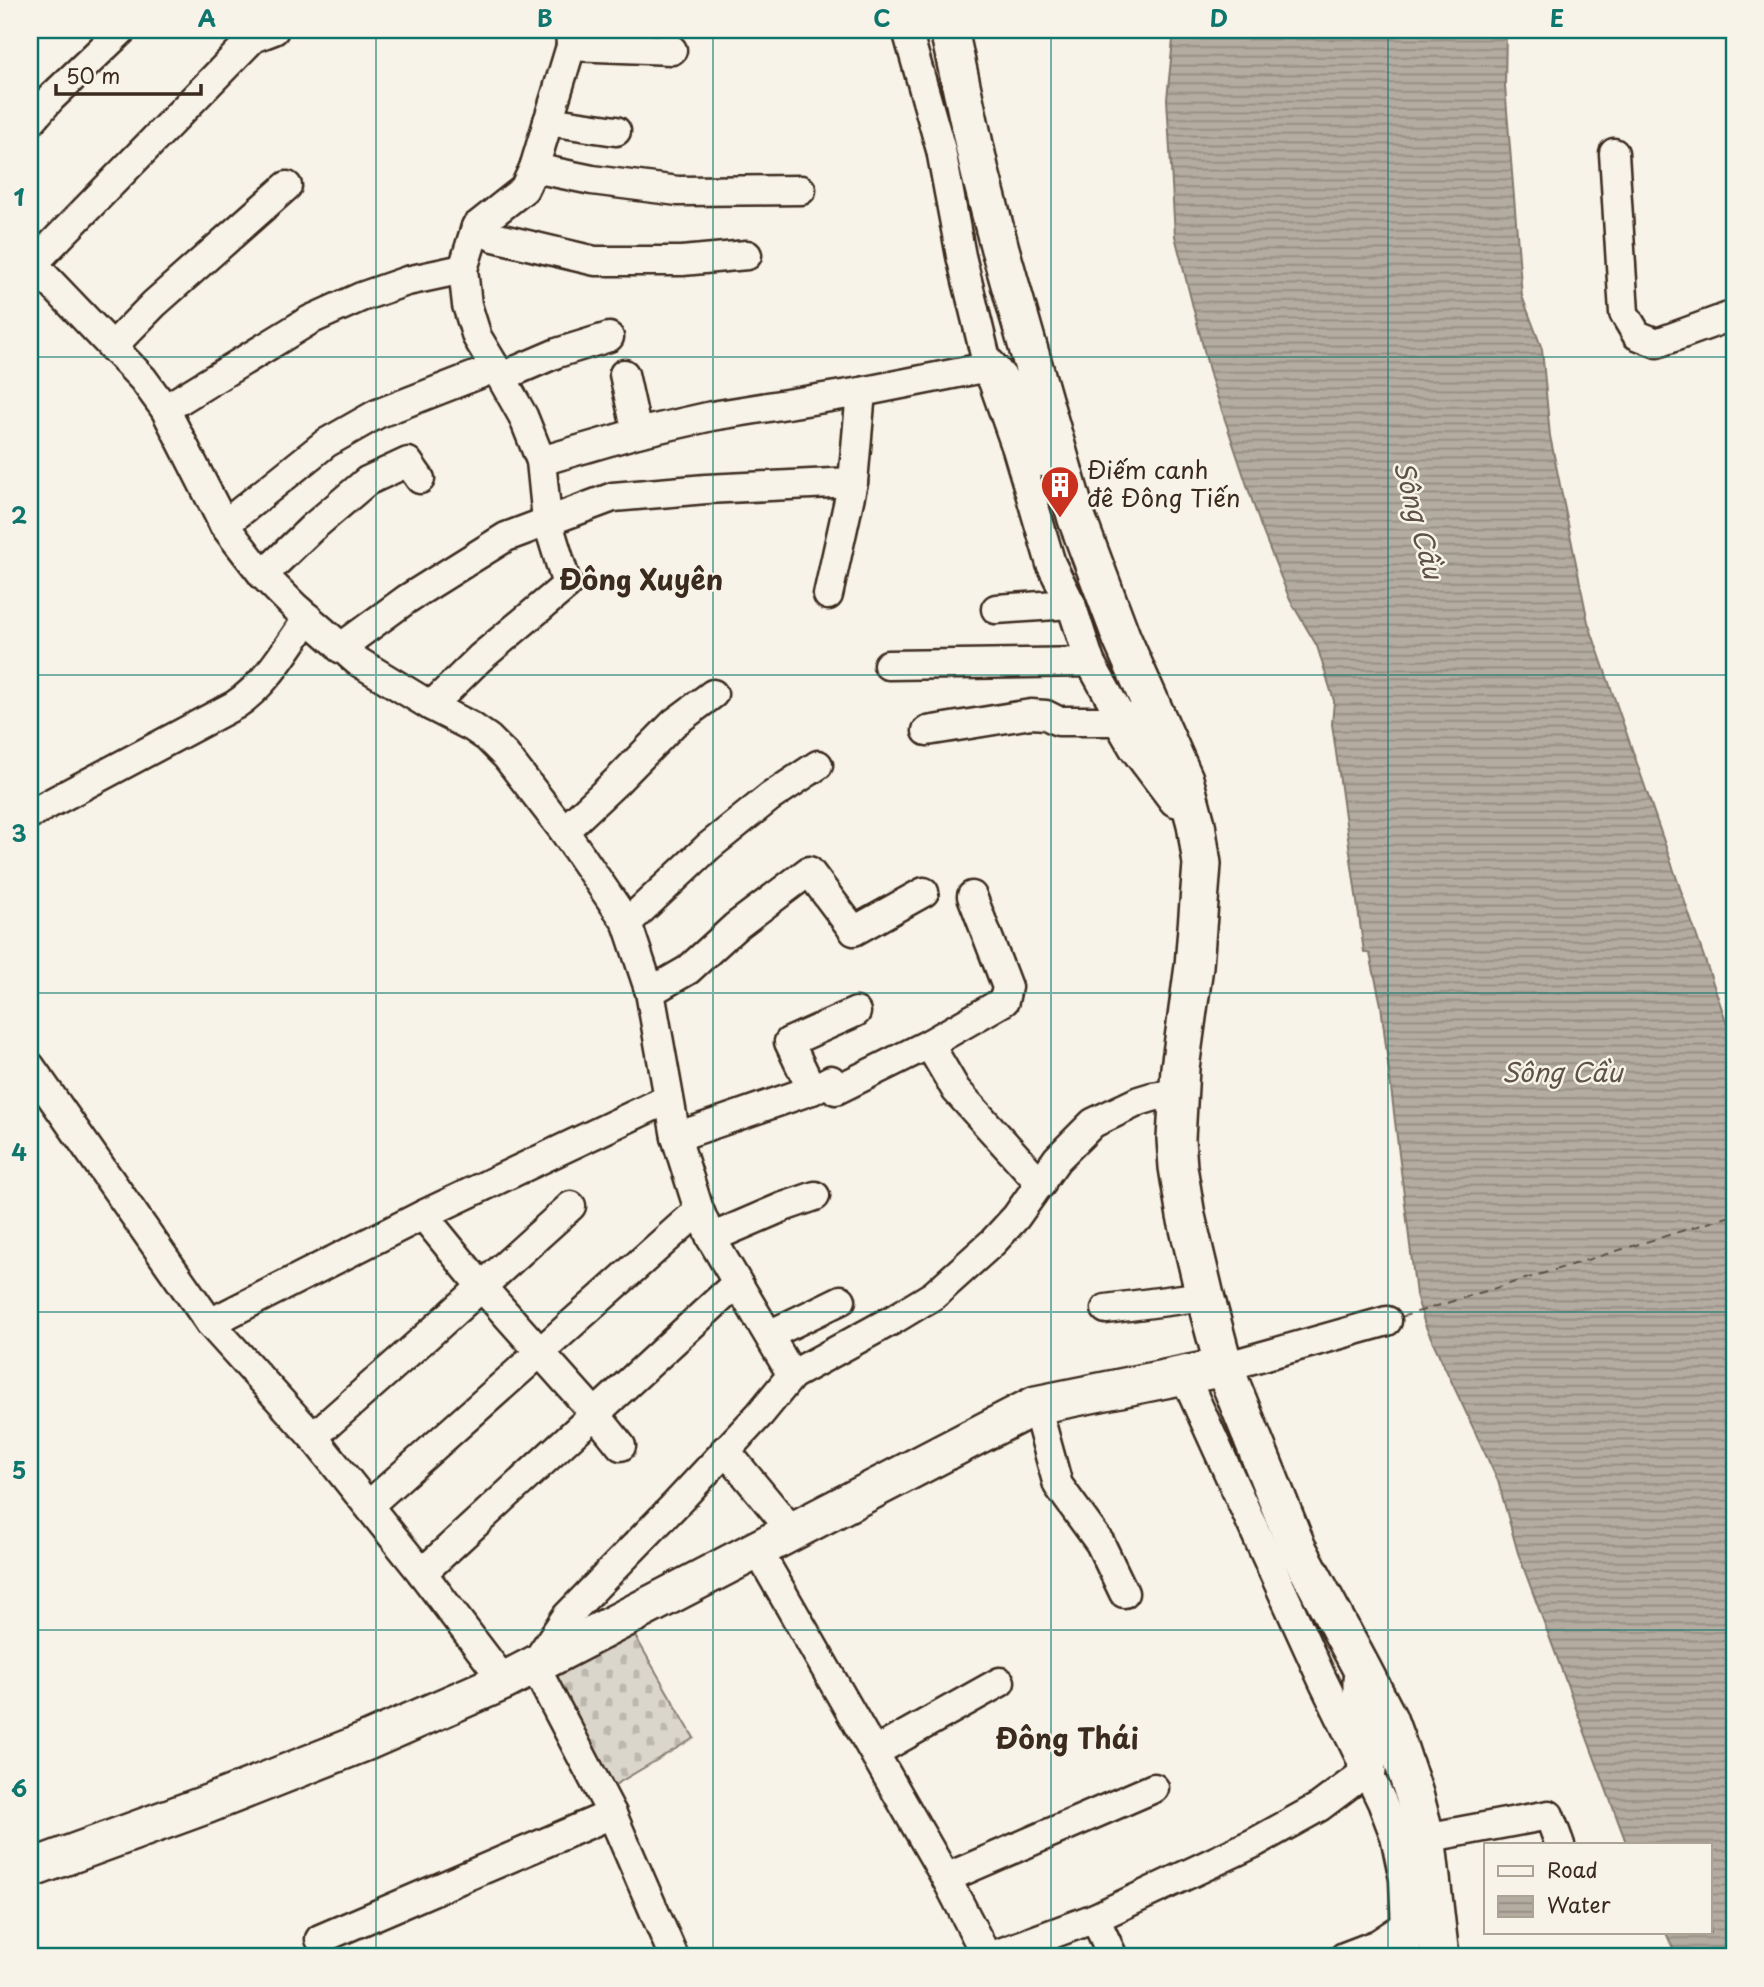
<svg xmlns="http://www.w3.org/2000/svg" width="1764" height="1987" font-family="'Playpen Sans',sans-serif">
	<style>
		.cemetery { fill: url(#cemetery-stones); stroke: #8b8074; stroke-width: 2 }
		.water { fill: url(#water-rules); stroke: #84786c; stroke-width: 2 }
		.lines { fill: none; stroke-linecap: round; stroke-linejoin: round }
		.ferry { stroke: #5f5145; stroke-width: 2; stroke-dasharray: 9 7; stroke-linecap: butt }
		.minor-casing { stroke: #3b2a1e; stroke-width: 33 }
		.major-casing { stroke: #3b2a1e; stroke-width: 42 }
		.minor { stroke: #f7f3e8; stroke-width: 28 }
		.major { stroke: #f7f3e8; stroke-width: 37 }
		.grid { fill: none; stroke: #0f766e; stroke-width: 2; stroke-opacity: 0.55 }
		.labels { text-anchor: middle; stroke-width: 5; stroke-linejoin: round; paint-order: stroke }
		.poi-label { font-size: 24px; fill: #3b2a1e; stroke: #f7f3e8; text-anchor: start }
		.water-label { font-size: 26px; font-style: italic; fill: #5f5145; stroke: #f7f3e8 }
		.quarter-label { font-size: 28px; font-weight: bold; fill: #3b2a1e; stroke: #f7f3e8 }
		.neatline { fill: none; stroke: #0f766e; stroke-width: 2.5 }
		.grid-label { font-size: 23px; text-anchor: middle; font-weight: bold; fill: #0f766e }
	</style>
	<defs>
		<pattern id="cemetery-stones" width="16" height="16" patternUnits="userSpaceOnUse" patternTransform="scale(1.75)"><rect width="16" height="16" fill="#dbd6cb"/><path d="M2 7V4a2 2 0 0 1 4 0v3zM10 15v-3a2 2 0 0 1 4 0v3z" fill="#bdb8ae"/></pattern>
		<pattern id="water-rules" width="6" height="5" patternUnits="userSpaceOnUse" patternTransform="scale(1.75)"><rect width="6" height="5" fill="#b4aca0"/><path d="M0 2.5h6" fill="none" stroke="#948c82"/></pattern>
	</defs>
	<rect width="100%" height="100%" fill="#f7f3e8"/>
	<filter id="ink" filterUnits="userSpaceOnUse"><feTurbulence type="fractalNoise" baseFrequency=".0143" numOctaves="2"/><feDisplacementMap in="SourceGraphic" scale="14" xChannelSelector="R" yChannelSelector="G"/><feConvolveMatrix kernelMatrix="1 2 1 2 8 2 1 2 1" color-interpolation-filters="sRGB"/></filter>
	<g filter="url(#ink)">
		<polygon class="cemetery" points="634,1634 694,1738 608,1789 551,1680"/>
		<polygon class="water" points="1174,30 1506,30 1505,86 1522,296 1542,349 1550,436 1588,622 1734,1044 1734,1957 1677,1957 1666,1933 1710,1933 1710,1845 1627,1845 1518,1553 1498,1481 1425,1325 1416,1295 1381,1005 1370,954 1364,952 1332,724 1334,701 1317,646 1290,600 1261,527 1211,378 1175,236 1167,99"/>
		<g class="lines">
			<polyline class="ferry" points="1401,1317 1734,1215"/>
			<g class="minor-casing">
				<g id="minor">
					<polyline points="907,30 941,150 961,256 988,367 1017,449 1051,564 1071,604 1090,662 1123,721 1058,721 1046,715 1031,714 927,731"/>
					<polyline points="571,46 672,50"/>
					<polyline points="548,121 616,131"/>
					<polyline points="30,122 51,98 122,30"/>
					<polyline points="1614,153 1624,313 1637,335 1657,343 1734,315"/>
					<polyline points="534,168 592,180 678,191 801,190"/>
					<polyline points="476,227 494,237 595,261 682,261 747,255"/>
					<polyline points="30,261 143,379 165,409 224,525 263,575 294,606 357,661 431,706 472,727 488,738 506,756 564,831 627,923 650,992 676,1137 699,1210 711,1238 792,1375"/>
					<polyline points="33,264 253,38 274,30"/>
					<polyline points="112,347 154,304 287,186"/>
					<polyline points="624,374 637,433"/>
					<polyline points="501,377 557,353 609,337"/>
					<polyline points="165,409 310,320 361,297 407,281 463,269"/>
					<polyline points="541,461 637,433 712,416 861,392 988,367"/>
					<polyline points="224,525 326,443 377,414 495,368"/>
					<polyline points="263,575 312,528 367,481 408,462 420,479"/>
					<polyline points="828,595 853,482 861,392"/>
					<polyline points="996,609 1071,604"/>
					<polyline points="340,648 407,599 506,537 613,497 706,489 853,482"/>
					<polyline points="888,665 1090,662"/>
					<polyline points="431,706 480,658 567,585 547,520 541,461 523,416 501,377 477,337 467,305 463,269 476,227 524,189 534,168 571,46 570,30"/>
					<path d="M30 814 235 705C267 684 286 649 308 618"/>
					<polyline points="564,831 618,780 674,723 713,694"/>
					<polyline points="627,923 708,847 770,797 818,765"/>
					<polyline points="650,992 688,970 735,927 809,871 854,931 924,892"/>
					<polyline points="929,1044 956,1090 1041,1184"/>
					<polyline points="30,1066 210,1323 313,1437 422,1573 504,1681"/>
					<polyline points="812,1090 789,1042 856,1012"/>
					<polyline points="676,1137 812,1090 831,1080 836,1090 929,1044 1004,1001 1007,987 972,896"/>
					<polyline points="423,1215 481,1286 596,1415 621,1446"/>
					<polyline points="711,1238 783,1207 815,1196"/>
					<polyline points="1106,1309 1205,1296"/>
					<polyline points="210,1323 423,1215 668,1099"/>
					<polyline points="769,1335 841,1300"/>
					<polyline points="1224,1367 1387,1321"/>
					<polyline points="1184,1375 1323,1681 1382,1802 1395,1836 1404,1879 1407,1957"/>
					<polyline points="1036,1405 1058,1485 1100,1543 1124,1593"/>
					<polyline points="313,1437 425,1338 571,1206"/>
					<polyline points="725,1450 792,1531"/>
					<polyline points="369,1505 699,1210"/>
					<polyline points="757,1549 946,1878 987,1957"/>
					<polyline points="422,1573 737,1283"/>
					<polyline points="875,1752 1000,1682"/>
					<polyline points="1425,1838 1549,1815 1560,1845"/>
					<polyline points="946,1878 1154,1788"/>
					<polyline points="1095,1918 1113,1957"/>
					<polyline points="320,1939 612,1814"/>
					<polyline points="674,1957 612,1814 534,1665 567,1616 675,1505 760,1414 792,1375 896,1318 934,1295 993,1242 1016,1217 1057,1159 1093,1123 1139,1101 1152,1097 1178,1093"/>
					<polyline points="977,1957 985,1954 995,1955 1095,1918 1254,1843 1319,1807 1367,1771"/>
					<polyline points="1344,1957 1378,1944 1405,1926"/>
				</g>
			</g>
			<g class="major-casing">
				<g id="major">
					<polyline points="949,30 980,172 1000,249 1077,519 1122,639 1184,779 1196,824 1202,864 1194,966 1180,1068 1176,1139 1178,1167 1186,1216 1205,1296 1224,1367 1297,1548 1362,1669 1388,1719 1399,1749 1414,1794 1427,1843 1440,1957"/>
					<polyline points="988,367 1007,390 1044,458"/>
					<polyline points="1123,721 1137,745 1177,798"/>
					<polyline points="1362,1680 1362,1708 1367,1771"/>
					<polyline points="30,1869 208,1804 365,1742 504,1681 1036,1405 1224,1367"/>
				</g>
			</g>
			<use href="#minor" class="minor"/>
			<use href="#major" class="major"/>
		</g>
	</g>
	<path class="grid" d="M376 30V1957M713 30V1957M1051 30V1957M1388 30V1957M30 357H1734M30 675H1734M30 993H1734M30 1312H1734M30 1630H1734"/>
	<defs>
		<g id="building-pin" transform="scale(2.0125)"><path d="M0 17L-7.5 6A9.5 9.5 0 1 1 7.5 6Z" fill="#c8321e" stroke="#f7f3e8"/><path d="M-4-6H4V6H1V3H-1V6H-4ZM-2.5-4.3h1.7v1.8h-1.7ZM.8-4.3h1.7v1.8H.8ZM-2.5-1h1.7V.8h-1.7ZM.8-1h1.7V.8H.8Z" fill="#fff"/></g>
	</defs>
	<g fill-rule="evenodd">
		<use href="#building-pin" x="1060" y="485"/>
	</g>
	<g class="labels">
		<g class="poi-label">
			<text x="1087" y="479">Điếm canh<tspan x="1087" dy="28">đê Đông Tiến</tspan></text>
		</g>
		<g class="water-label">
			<text transform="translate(1418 520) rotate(75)" y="9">Sông Cầu</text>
			<text x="1562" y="1082">Sông Cầu</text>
		</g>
		<g class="quarter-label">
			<text x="641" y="590">Đông Xuyên</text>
			<text x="1067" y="1749">Đông Thái</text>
		</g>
	</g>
	<rect width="1764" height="1987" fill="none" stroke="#f7f3e8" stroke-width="77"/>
	<rect x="1484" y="1843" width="228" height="91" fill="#f7f3e8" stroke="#aca397" stroke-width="2"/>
	<rect x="1498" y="1866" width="35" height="10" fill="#f7f3e8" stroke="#aca397" stroke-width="2"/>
	<text x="1547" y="1878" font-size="21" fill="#3b2a1e">Road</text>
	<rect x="1498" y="1896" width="35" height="21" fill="url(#water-rules)" stroke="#aca397" stroke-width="2"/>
	<text x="1547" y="1913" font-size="21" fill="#3b2a1e">Water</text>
	<path d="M56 84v10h145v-10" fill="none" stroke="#3b2a1e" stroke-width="3.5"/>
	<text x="66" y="84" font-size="21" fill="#3b2a1e" stroke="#f7f3e8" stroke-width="5" paint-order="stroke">50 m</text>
	<rect x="38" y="38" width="1688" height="1910" class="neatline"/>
	<g class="grid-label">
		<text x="207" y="27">A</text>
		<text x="545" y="27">B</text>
		<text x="882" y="27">C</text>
		<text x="1219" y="27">D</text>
		<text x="1557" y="27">E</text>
		<text x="19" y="206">1</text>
		<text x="19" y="524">2</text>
		<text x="19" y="842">3</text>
		<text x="19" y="1161">4</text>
		<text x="19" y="1479">5</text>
		<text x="19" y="1797">6</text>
	</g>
</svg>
